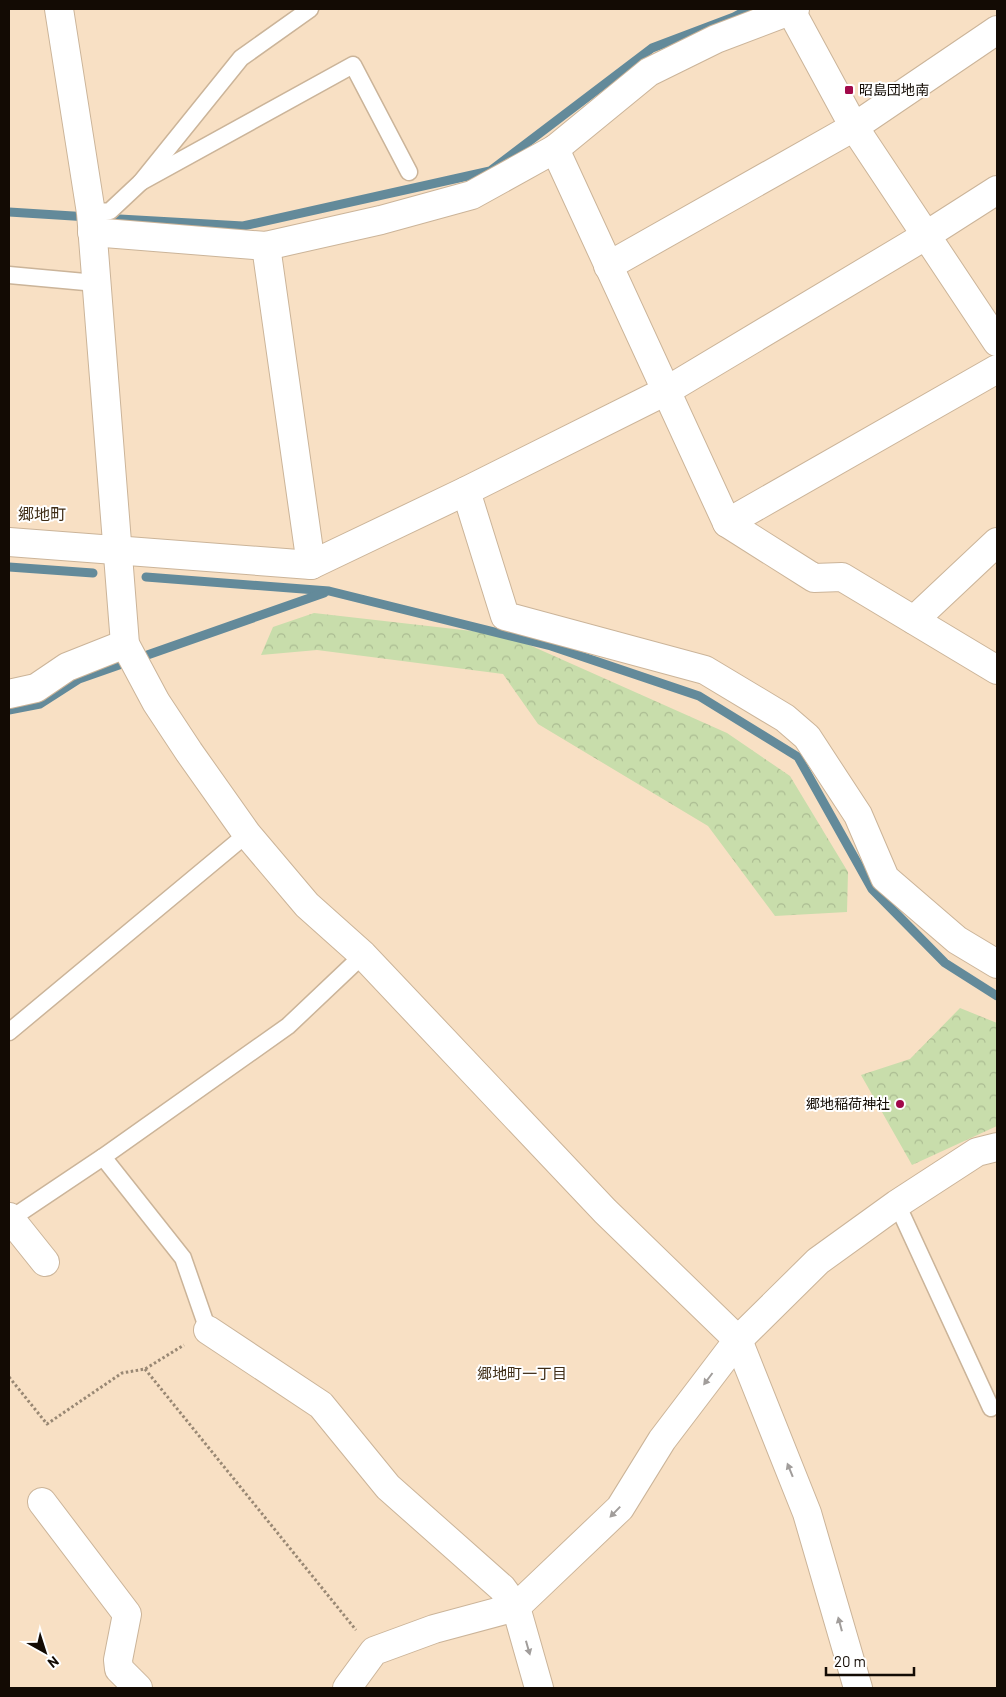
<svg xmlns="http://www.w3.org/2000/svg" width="1006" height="1697" font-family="Barlow,'Noto Sans JP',sans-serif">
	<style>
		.forest { fill: url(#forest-crowns) }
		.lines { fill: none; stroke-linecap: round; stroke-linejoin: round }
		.stream { stroke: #638a9a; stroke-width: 9 }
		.service-casing { stroke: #cbb499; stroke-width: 19 }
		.minor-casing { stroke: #cbb499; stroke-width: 30 }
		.path { stroke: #998874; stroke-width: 3; stroke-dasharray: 2.5 2.5; stroke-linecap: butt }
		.service { stroke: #fff; stroke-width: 16 }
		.minor { stroke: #fff; stroke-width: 28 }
		.oneway { fill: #a19d9b }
		.poi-dot { fill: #a1094a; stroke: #fff; stroke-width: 2 }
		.labels { text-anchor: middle; stroke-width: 4; stroke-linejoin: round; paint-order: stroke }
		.poi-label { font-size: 14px; fill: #130b04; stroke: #fff; text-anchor: start }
		.neighbourhood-label { font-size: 15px; fill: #3f2d16; stroke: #fff }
		.quarter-label { font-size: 16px; fill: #3f2d16; stroke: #fff }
	</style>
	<defs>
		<pattern id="forest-crowns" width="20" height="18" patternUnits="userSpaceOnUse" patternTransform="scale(1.25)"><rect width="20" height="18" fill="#c8ddab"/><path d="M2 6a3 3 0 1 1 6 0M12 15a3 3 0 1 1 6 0" fill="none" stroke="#abbc92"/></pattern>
	</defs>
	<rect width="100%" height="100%" fill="#f8e0c4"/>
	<g class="forest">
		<polygon points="314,613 507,635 727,733 790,776 848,872 847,912 775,916 708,826 538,724 503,674 317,650 261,655 273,627"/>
		<polygon points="960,1008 997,1023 997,1126 912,1165 861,1075 910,1059"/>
	</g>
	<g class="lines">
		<g class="stream">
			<polyline points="9,212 89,217"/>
			<polyline points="102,218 243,226 490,171 652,48 734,17 749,9"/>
			<polyline points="9,567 93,573"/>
			<polyline points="146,577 329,591 551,646 699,696 798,757 872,889 945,963 997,996"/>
			<polyline points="9,710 40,704 79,679 324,593"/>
		</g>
		<g class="service-casing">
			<g id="service">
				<polyline points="141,182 353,65 409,172"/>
				<polyline points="91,213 110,211 141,182 241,58 310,9"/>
				<polyline points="9,275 96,283"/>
				<polyline points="9,1032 247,834"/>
				<polyline points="103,1157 183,1258 208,1330"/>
				<polyline points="897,1204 991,1408"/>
				<polyline points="9,1220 103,1157 288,1026 363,955"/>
			</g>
		</g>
		<g class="minor-casing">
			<g id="minor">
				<polyline points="59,9 91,213 125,644 156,702 189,752 247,834 307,905 363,955 605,1211 738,1340 807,1513 858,1688"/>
				<polyline points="790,9 854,127 997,342"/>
				<polyline points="555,149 727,523 814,578 842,577 997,670"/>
				<polyline points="92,232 266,246 381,220 472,195 555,149 649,72 716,39 795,9"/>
				<polyline points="266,246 311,565"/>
				<polyline points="608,266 854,127 997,30"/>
				<polyline points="466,491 505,616 705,670 785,718 807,737 858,815 885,878 957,940 997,964"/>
				<polyline points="727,523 997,369"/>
				<polyline points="9,542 311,565 466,491 666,391 925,236 997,190"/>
				<polyline points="914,620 997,542"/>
				<polyline points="9,694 36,688 67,667 125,644"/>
				<polyline points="9,1217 45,1262"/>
				<polyline points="208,1330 321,1405 388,1487 502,1588 516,1607 539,1688"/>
				<polyline points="42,1502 127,1614 118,1660 119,1669 138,1688"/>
				<polyline points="347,1688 374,1651 434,1629 516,1607 620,1508 662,1440 738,1340 818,1261 897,1204 977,1152 997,1147"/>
			</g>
		</g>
		<g class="path">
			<polyline points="145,1369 356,1630"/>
			<polyline points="9,1377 47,1424 122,1373 145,1369 184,1345"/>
		</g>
		<use href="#service" class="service"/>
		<use href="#minor" class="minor"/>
	</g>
	<defs><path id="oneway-solid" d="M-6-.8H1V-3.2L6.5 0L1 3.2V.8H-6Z" transform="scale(1.25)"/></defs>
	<g class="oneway">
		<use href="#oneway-solid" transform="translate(708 1379) rotate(127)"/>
		<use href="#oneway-solid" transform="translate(790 1470) rotate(-112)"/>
		<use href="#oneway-solid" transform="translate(615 1512) rotate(134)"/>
		<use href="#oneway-solid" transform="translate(840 1624) rotate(-105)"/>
		<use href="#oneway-solid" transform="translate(528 1648) rotate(74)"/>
	</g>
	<g class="poi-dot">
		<rect x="844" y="85" width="10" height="10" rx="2.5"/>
		<circle cx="900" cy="1104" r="5"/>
	</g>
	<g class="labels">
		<g class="poi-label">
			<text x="859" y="95">昭島団地南</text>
			<text x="890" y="1109" text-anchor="end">郷地稲荷神社</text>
		</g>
		<g class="neighbourhood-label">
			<text x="522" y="1379">郷地町一丁目</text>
		</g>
		<g class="quarter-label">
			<text x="42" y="520">郷地町</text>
		</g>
	</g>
	<rect width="1006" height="1697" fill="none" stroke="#130b04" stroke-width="20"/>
	<g transform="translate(45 1652) rotate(141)" stroke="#ffffff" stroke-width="4" paint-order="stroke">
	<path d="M0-4L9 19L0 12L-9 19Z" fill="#130b04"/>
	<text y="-8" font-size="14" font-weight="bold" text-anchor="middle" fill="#130b04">N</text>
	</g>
	<path d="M826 1667v8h88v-8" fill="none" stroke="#130b04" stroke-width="2.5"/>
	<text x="834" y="1667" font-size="15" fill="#130b04" stroke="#ffffff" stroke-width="4" paint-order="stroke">20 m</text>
</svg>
